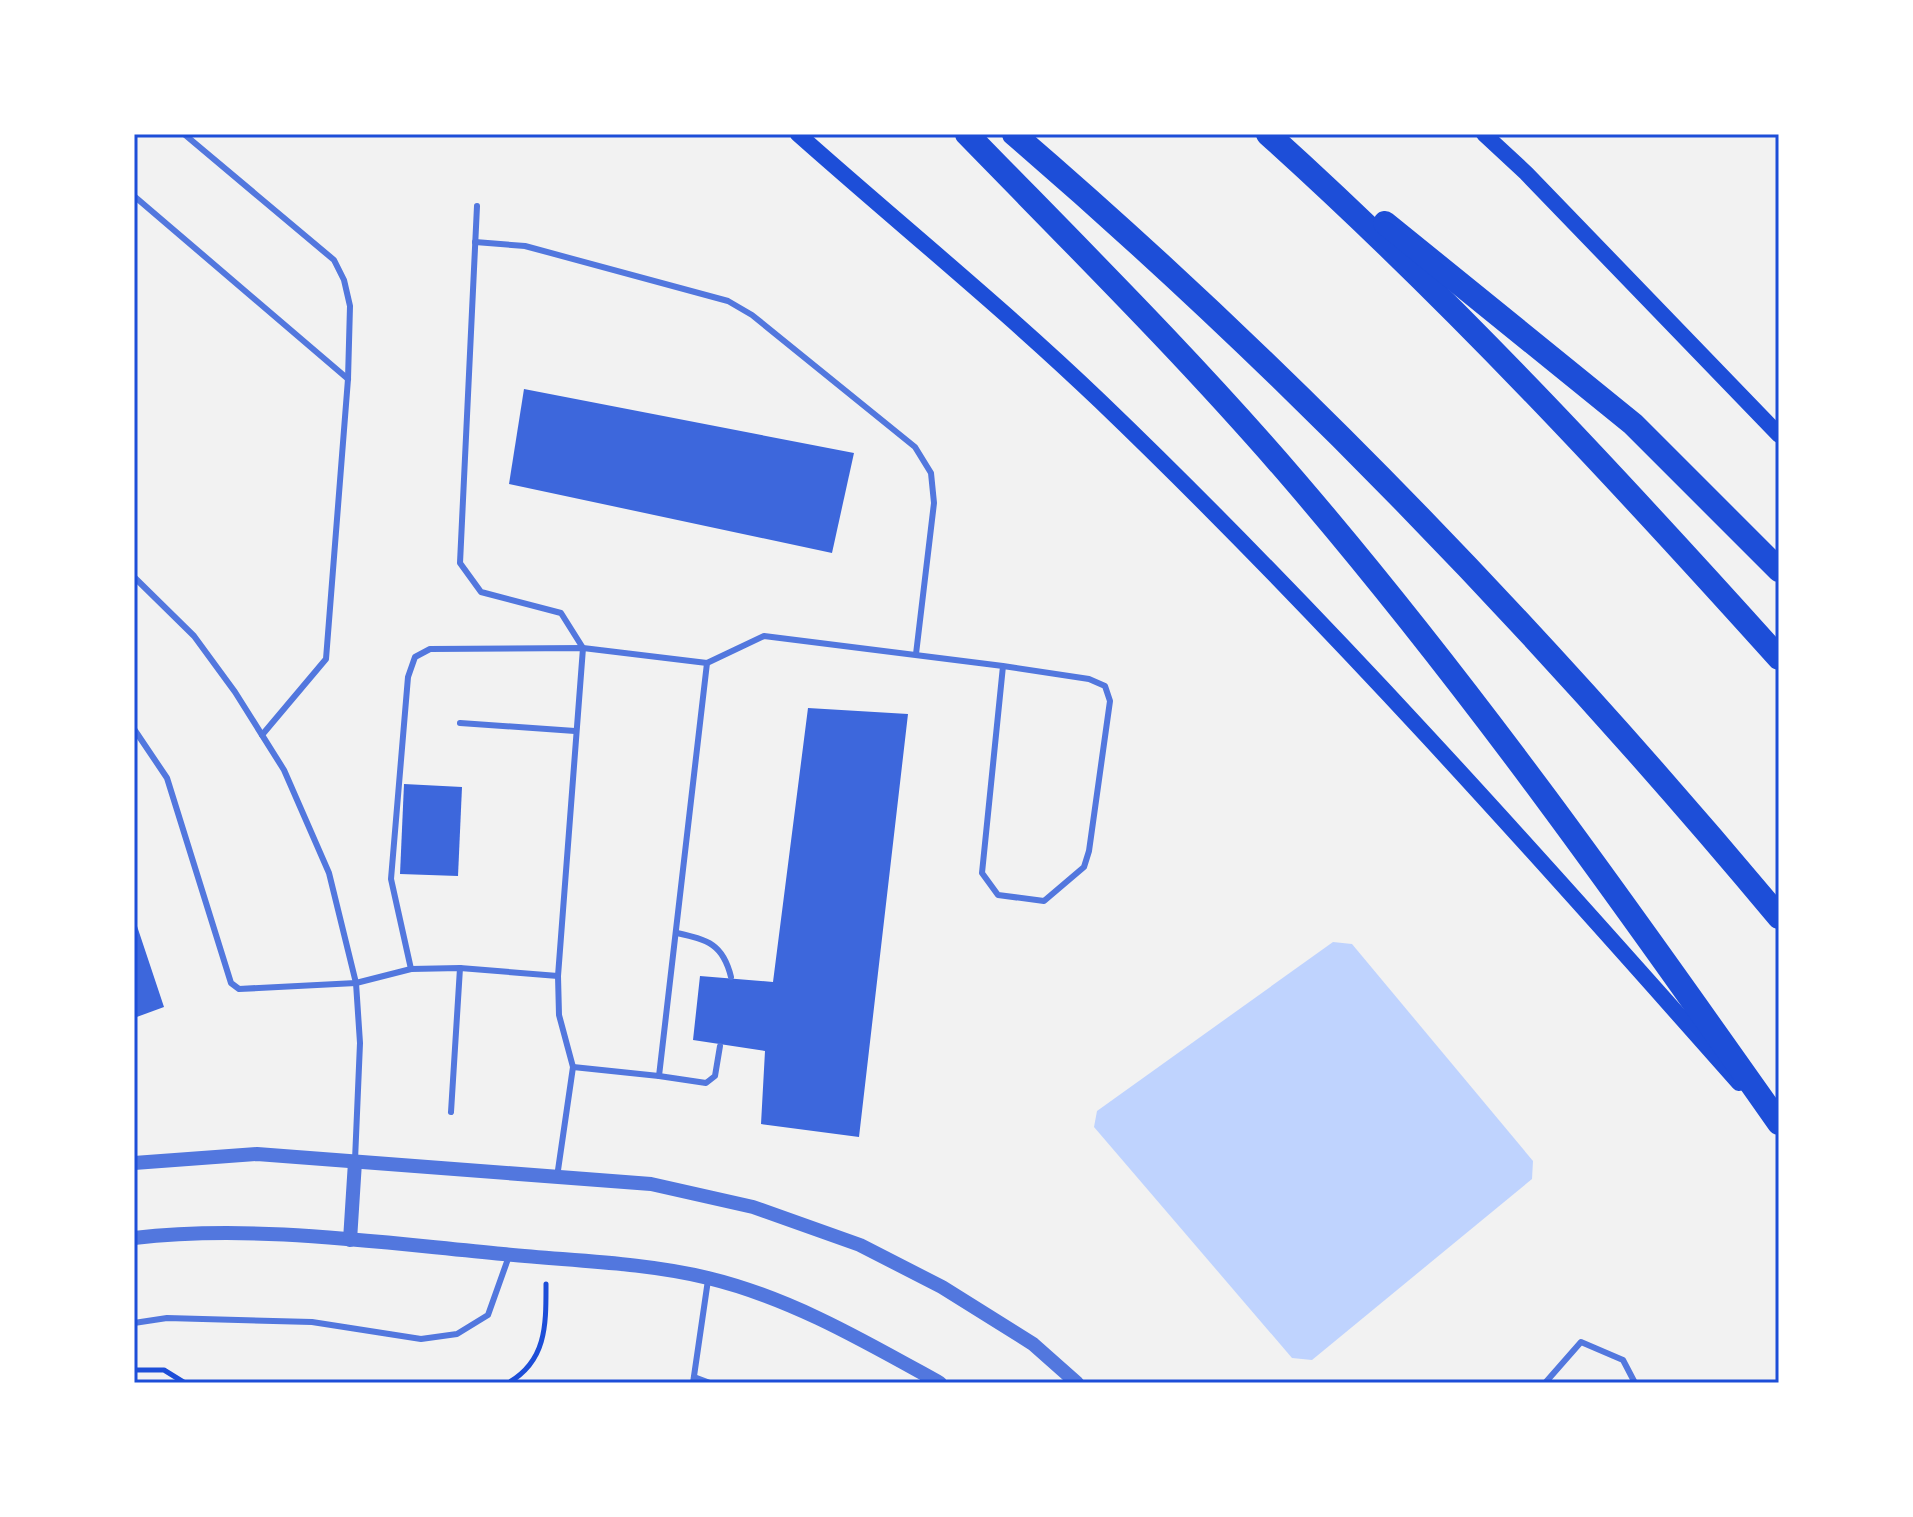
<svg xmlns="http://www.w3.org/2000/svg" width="1913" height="1517" font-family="Poppins,sans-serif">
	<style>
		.water { fill: #bfd3fe }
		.building { fill: #3d67dc }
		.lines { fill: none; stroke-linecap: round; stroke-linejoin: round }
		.path { stroke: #1d4ed8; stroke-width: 5 }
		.service { stroke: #5277de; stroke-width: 6 }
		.tertiary { stroke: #5277de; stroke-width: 14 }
		.secondary { stroke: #1d4ed8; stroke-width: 16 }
		.motorway { stroke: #1d4ed8; stroke-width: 24 }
		.neatline { fill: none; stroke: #1d4ed8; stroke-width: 3 }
	</style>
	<rect width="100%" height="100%" fill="#f2f2f2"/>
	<polygon class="water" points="1333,942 1352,944 1533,1161 1532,1179 1312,1360 1292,1358 1094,1127 1097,1111"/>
	<g class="building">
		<polygon points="524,389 854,453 832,553 509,484"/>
		<polygon points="808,708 908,714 859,1137 761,1124 765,1051 693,1040 700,976 773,982"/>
		<polygon points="404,784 462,787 458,876 400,874"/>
		<polygon points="134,917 164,1007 134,1018"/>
	</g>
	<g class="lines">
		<g class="path">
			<polyline points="134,1370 164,1370 185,1383"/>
			<polyline points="222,1383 257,1383"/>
			<path d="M508 1383C547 1361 546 1324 546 1284"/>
		</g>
		<g class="service">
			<polyline points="184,134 334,260 344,280 350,306 348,379 326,659 262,735"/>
			<polyline points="134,196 348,379"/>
			<polyline points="477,206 460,563 481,592 561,613 583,648 707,663 764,636 1003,666 1089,679 1105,686 1110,701 1089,851 1084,867 1044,901 998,895 982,873 1003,666"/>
			<polyline points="475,242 525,246 728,301 752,315 915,447 931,473 934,503 916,654"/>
			<polyline points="134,577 194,636 235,692 284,770 329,873 356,983 360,1043 355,1160"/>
			<polyline points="460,723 575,731"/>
			<polyline points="134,729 167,778 231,983 239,989 356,983 411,969 460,968 558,976"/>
			<path d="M677 933C708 940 723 944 731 977"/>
			<polyline points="411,969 391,879 408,677 415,657 430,649 583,648 558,976 559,1015 573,1067 557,1177"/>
			<polyline points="573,1067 659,1076 707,663"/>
			<polyline points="659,1076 706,1083 715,1076 720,1046"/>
			<polyline points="451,1112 460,968"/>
			<polyline points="134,1323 167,1318 312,1322 421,1339 457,1334 488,1315 509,1256"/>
			<polyline points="694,1377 710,1383"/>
			<polyline points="693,1383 708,1280"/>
			<polyline points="1545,1383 1581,1342 1623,1360 1635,1383"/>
		</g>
		<g class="tertiary">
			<polyline points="134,1163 257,1154 651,1184 753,1207 860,1245 942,1287 1033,1344 1077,1383"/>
			<path d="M134 1238C255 1224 382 1243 503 1254 571 1261 642 1262 708 1278 791 1298 866 1342 940 1383"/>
			<polyline points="350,1240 355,1162"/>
		</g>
		<g class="secondary">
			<path d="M798 134C898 223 1003 308 1100 401 1325 617 1533 850 1739 1083"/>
			<polyline points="1484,134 1526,173 1779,435"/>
		</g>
		<g class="motorway">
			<path d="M967 134C1078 248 1191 360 1294 480 1469 684 1624 903 1779 1123"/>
			<path d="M1014 134C1292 373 1544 636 1779 917"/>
			<path d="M1268 134C1450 298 1616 477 1779 658"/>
			<polyline points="1385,223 1633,424 1779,570"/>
		</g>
	</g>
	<rect width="1913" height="1517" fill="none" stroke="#ffffff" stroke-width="272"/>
	<rect x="136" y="136" width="1641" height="1245" class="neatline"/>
</svg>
